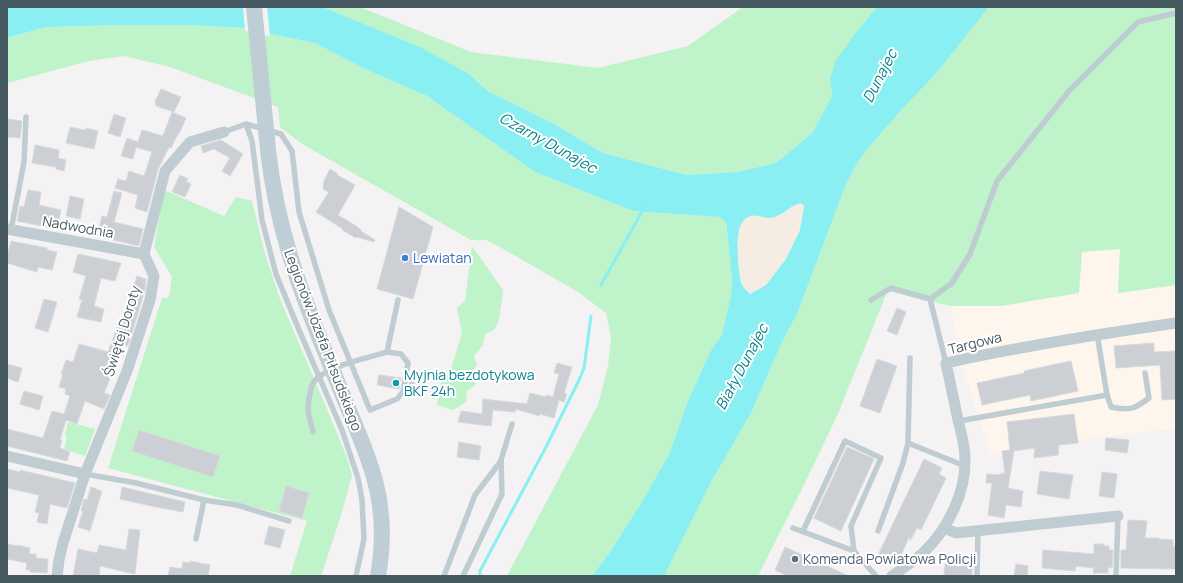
<svg xmlns="http://www.w3.org/2000/svg" width="1183" height="583" font-family="Manrope,sans-serif">
	<style>
		.commercial { fill: #fef6ec }
		.green { fill: #bff3ca }
		.sand { fill: #f5ece3 }
		.water { fill: #89eff3; fill-rule: evenodd }
		.pier { fill: #f4f2f2 }
		.lines { fill: none; stroke-linecap: round; stroke-linejoin: round }
		.stream { stroke: #89eff3; stroke-width: 3 }
		.building { fill: #ccd0d4; stroke: #d6d9dd }
		.lane { stroke: #bfccd2; stroke-width: 5.5 }
		.street { stroke: #bfccd2; stroke-width: 11 }
		.secondary { stroke: #bfced6; stroke-width: 16 }
		.secondary-bridge { stroke: #bfced6; stroke-width: 16 }
		.shop-dot { fill: #3f7fe0; stroke: #fff; stroke-width: 1.5 }
		.culture-dot { fill: #0f9aa8; stroke: #fff; stroke-width: 1.5 }
		.service-dot { fill: #5c6f8a; stroke: #fff; stroke-width: 1.5 }
		.labels { text-anchor: middle; stroke-width: 4; stroke-linejoin: round; paint-order: stroke }
		.street-label { font-size: 14px; fill: #485a61; stroke: #fff }
		.shop-label { font-size: 14px; fill: #366cbe; stroke: #fff; text-anchor: start }
		.culture-label { font-size: 14px; fill: #0d838f; stroke: #fff; text-anchor: start }
		.service-label { font-size: 14px; fill: #4e5e75; stroke: #fff; text-anchor: start }
		.water-label { font-size: 15px; font-style: italic; fill: #068387; stroke: #fff }
	</style>
	<rect width="100%" height="100%" fill="#f4f2f2"/>
	<polygon class="commercial" points="1120,249 1119,293 1176,285 1176,429 1131,433 991,454 963,368 951,306 1001,306 1082,252"/>
	<g class="green">
		<polygon points="322,7 360,7 471,52 598,68 688,46 743,7 877,7 857,31 830,79 832,96 813,132 776,163 737,172 685,175 603,153 556,125 489,92 469,74"/>
		<polygon points="989,7 1176,7 1176,285 1118,293 1120,249 1082,252 1079,293 1001,306 951,306 914,298 888,290 837,416 802,489 758,576 664,576 711,482 751,413 783,340 797,314 845,187 855,167 867,149 904,107 935,75"/>
		<polygon points="119,25 191,25 242,28 315,43 365,69 427,96 535,172 633,211 719,217 726,222 732,278 731,295 722,335 711,350 688,401 671,450 642,502 612,548 592,576 507,576 598,405 608,366 611,337 606,313 578,292 507,251 486,240 471,240 302,144 280,127 278,107 170,67 124,56 89,61 7,83 7,38 46,27"/>
		<polygon points="164,190 224,216 236,197 252,201 265,254 280,299 327,409 347,458 352,475 342,512 321,576 290,576 307,521 108,468 162,298 169,297 172,277 154,247"/>
		<polygon points="472,246 503,290 499,320 494,330 485,334 483,345 474,356 477,365 469,377 476,384 467,391 466,402 453,410 437,405 441,383 452,366 462,333 457,308 465,301"/>
		<polygon points="68,422 95,429 85,456 64,449 67,437 65,436"/>
	</g>
	<path class="sand" d="M801 203 804 206 800 230 786 258 766 285 750 294C748 292 744 288 742 285 738 277 736 238 739 230 739 227 743 221 745 219 753 212 762 218 771 218 783 217 790 205 801 203Z"/>
	<path class="water" d="M7 7H322L420 47 469 74 489 92 556 125 603 153 686 175 737 172 776 163 813 132 832 96 830 79 835 62 857 31 877 7H989L935 75 904 107 867 149 855 167 845 187 797 314 783 340 751 413 711 482 664 576H592L611 550 642 502 670 452 688 401 711 350 722 335 731 295 732 278 726 222 719 217 633 211 535 172 427 96 365 69 315 43 242 28 191 25H119L46 27 7 38ZM801 203 804 206 800 230 786 259 766 285 750 294C748 292 744 288 742 285 738 277 736 239 739 230 739 227 743 221 745 219 753 212 762 218 771 218 783 216 790 205 801 203Z"/>
	<polygon class="pier" points="243,7 267,7 270,36 245,31"/>
	<g class="lines">
		<g class="stream">
			<polyline points="601,285 644,208"/>
			<polyline points="480,576 480,571 546,447 580,378 584,368 591,316"/>
		</g>
	</g>
	<g class="building">
		<polygon points="161,89 181,97 174,112 156,106 155,102"/>
		<polygon points="172,112 186,118 180,132 179,132 171,148 169,147 158,169 147,212 135,208 138,195 115,188 118,179 126,181 129,171 144,176 152,152 136,147 133,159 121,156 127,138 138,142 137,145 142,130 163,136"/>
		<polygon points="114,114 126,118 120,137 108,133"/>
		<polygon points="7,119 22,121 20,138 7,137"/>
		<polygon points="70,127 85,130 86,128 98,131 94,149 66,143"/>
		<polygon points="221,140 243,154 230,176 222,171 230,158 214,149 203,153 201,146"/>
		<polygon points="35,145 59,150 58,158 66,160 64,171 56,169 56,167 32,163"/>
		<polygon points="330,169 338,174 337,175 355,185 338,215 356,226 361,230 361,231 375,240 374,242 357,237 356,238 342,230 343,229 316,212 329,192 323,189 324,181"/>
		<polygon points="180,175 188,179 186,182 191,184 185,197 172,192"/>
		<polygon points="28,190 41,192 39,205 61,210 57,229 17,221 20,206 24,207"/>
		<polygon points="114,191 122,193 114,222 143,229 139,246 97,236 102,216 107,217"/>
		<polygon points="70,196 84,199 80,219 66,216"/>
		<polygon points="399,207 433,227 413,299 377,289"/>
		<polygon points="11,241 47,248 47,250 57,252 52,270 38,267 37,272 7,263 7,257"/>
		<polygon points="78,254 121,263 115,281 101,278 94,306 104,309 101,322 77,317 82,300 79,299 86,276 73,272"/>
		<polygon points="137,276 146,279 145,290 128,346 124,344 104,393 110,395 104,409 85,401 77,424 66,420 60,440 62,440 60,448 70,452 67,461 7,446 7,429 43,438 52,411 64,414 70,396 65,394 66,389 59,387 63,374 61,374 66,360 73,362 79,344 108,352 119,323 122,324"/>
		<polygon points="44,299 57,302 48,332 35,328"/>
		<polygon points="897,308 906,312 897,335 887,331"/>
		<polygon points="1154,343 1154,352 1176,351 1176,399 1162,400 1160,365 1116,368 1114,346"/>
		<polygon points="877,359 897,366 880,413 860,406"/>
		<polygon points="1071,361 1078,391 1031,401 1030,395 982,405 977,383 1025,373 1024,371"/>
		<polygon points="557,363 572,367 564,393 567,394 564,402 559,400 554,418 540,414 539,416 516,409 515,412 493,410 491,426 458,422 461,411 482,414 483,399 527,404 530,393 545,397 546,395 553,397 559,374 554,373"/>
		<polygon points="7,364 22,368 18,382 9,379 9,378 7,377"/>
		<polygon points="379,375 401,378 399,389 377,385"/>
		<polygon points="410,379 415,380 413,391 408,390"/>
		<polygon points="24,391 43,396 39,410 20,404"/>
		<polygon points="1074,414 1078,443 1059,445 1058,455 1034,458 1035,448 1014,451 1008,488 1023,491 1021,507 1006,505 1004,518 988,515 992,483 986,483 987,474 1001,475 1001,473 1005,474 1002,451 1010,450 1007,422"/>
		<polygon points="139,430 220,456 213,477 132,451"/>
		<polygon points="1106,438 1129,440 1127,453 1105,450"/>
		<polygon points="459,442 481,446 479,460 457,457"/>
		<polygon points="847,447 874,459 841,531 814,518"/>
		<polygon points="924,459 942,468 939,474 946,478 921,530 917,528 910,541 910,535 897,564 878,555"/>
		<polygon points="7,469 20,472 20,470 75,483 67,508 50,504 47,524 37,522 39,513 35,512 39,495 7,488"/>
		<polygon points="1040,471 1073,475 1069,499 1037,494"/>
		<polygon points="1102,472 1117,474 1114,498 1099,496"/>
		<polygon points="286,486 309,493 302,518 279,511"/>
		<polygon points="91,487 102,491 90,531 78,527 83,511 81,511 84,499 87,500"/>
		<polygon points="122,487 185,502 183,512 156,507 120,499"/>
		<polygon points="1128,520 1147,521 1145,538 1159,538 1159,539 1173,540 1173,546 1176,546 1176,569 1121,568 1121,550 1126,550"/>
		<polygon points="269,526 285,530 280,548 264,544"/>
		<polygon points="129,529 140,530 135,574 100,566 99,576 73,576 78,549 97,553 99,545 126,550"/>
		<polygon points="7,544 17,546 17,545 30,548 29,554 36,554 36,558 48,559 47,573 30,572 30,570 26,570 27,563 7,559"/>
		<polygon points="1094,544 1104,544 1104,546 1109,546 1109,550 1113,550 1112,568 1108,567 1108,573 1093,573 1094,568 1076,566 1075,571 1042,568 1043,550 1094,554"/>
		<polygon points="785,547 849,576 788,576 775,570"/>
		<polygon points="190,561 210,565 208,576 168,576 170,567 182,569 183,562 189,563"/>
		<polygon points="945,564 972,566 972,575 970,575 970,576 944,576"/>
		<polygon points="1016,564 1028,566 1027,576 1014,575"/>
	</g>
	<g class="lines">
		<g class="lane">
			<polyline points="246,124 252,141 262,220 276,274 299,330 342,430 358,478 362,500 364,539 356,576"/>
			<polyline points="224,132 246,124 281,134 292,151 299,212 329,310 370,410 397,399 403,392 408,363 401,354 387,352"/>
			<polyline points="11,230 24,162 26,117"/>
			<polyline points="930,299 946,363"/>
			<polyline points="871,300 891,288 930,299 952,283 970,254 997,181 1069,91 1138,22 1176,13"/>
			<path d="M1107 395 1111 407C1129 411 1135 409 1149 398L1145 373"/>
			<polyline points="959,421 1107,395 1097,334"/>
			<path d="M313 432C312 425 308 416 308 408 308 403 311 387 313 383 324 366 368 358 387 352L398 300"/>
			<polyline points="908,443 910,358"/>
			<polyline points="85,474 136,483 204,500 237,505 289,521"/>
			<polyline points="793,528 854,551 876,576"/>
			<polyline points="803,531 845,441 881,458 851,526 854,551"/>
			<polyline points="878,531 903,463 908,443 965,466"/>
			<polyline points="196,539 204,500"/>
			<polyline points="444,576 475,495 501,461"/>
			<polyline points="463,576 502,494 501,460 512,424"/>
			<polyline points="977,576 978,531"/>
			<polyline points="1116,576 1118,516"/>
		</g>
		<g class="street">
			<polyline points="7,229 144,254"/>
			<polyline points="7,456 85,474"/>
			<polyline points="944,528 956,533 1118,516"/>
			<polyline points="57,576 59,560 63,543 85,474 127,371 150,300 154,276 144,254 165,171 190,142 224,132"/>
			<path d="M892 576C903 568 914 561 924 552 948 529 966 492 965 459 965 446 961 432 958 420 954 401 950 382 946 363 1022 346 1099 334 1176 323"/>
		</g>
		<path class="secondary" d="M268 150C274 205 288 256 308 308 322 346 338 383 353 420 362 442 372 465 377 489 383 516 383 548 378 576"/>
		<polyline class="secondary-bridge" points="254,7 268,150"/>
	</g>
	<circle class="shop-dot" cx="405" cy="258" r="4"/>
	<circle class="culture-dot" cx="396" cy="383" r="4"/>
	<circle class="service-dot" cx="795" cy="559" r="4"/>
	<g class="labels">
		<g class="street-label">
			<text transform="translate(78 227) rotate(10)" y="5">Nadwodnia</text>
			<text transform="translate(122 331) rotate(-73)" y="5">Świętej Doroty</text>
			<text transform="translate(323 340) rotate(69)" y="5">Legionów Józefa Piłsudskiego</text>
			<text transform="translate(975 343) rotate(-14)" y="5">Targowa</text>
		</g>
		<g class="shop-label">
			<text x="413" y="263">Lewiatan</text>
		</g>
		<g class="culture-label">
			<text x="404" y="380">Myjnia bezdotykowa<tspan x="404" dy="16">BKF 24h</tspan></text>
		</g>
		<g class="service-label">
			<text x="803" y="564">Komenda Powiatowa Policji</text>
		</g>
		<g class="water-label">
			<text transform="translate(880 76) rotate(-63)" y="5">Dunajec</text>
			<text transform="translate(548 143) rotate(29)" y="5">Czarny Dunajec</text>
			<text transform="translate(742 367) rotate(-62)" y="5">Biały Dunajec</text>
		</g>
	</g>
	<rect width="1183" height="583" fill="none" stroke="#485a61" stroke-width="16"/>
</svg>
